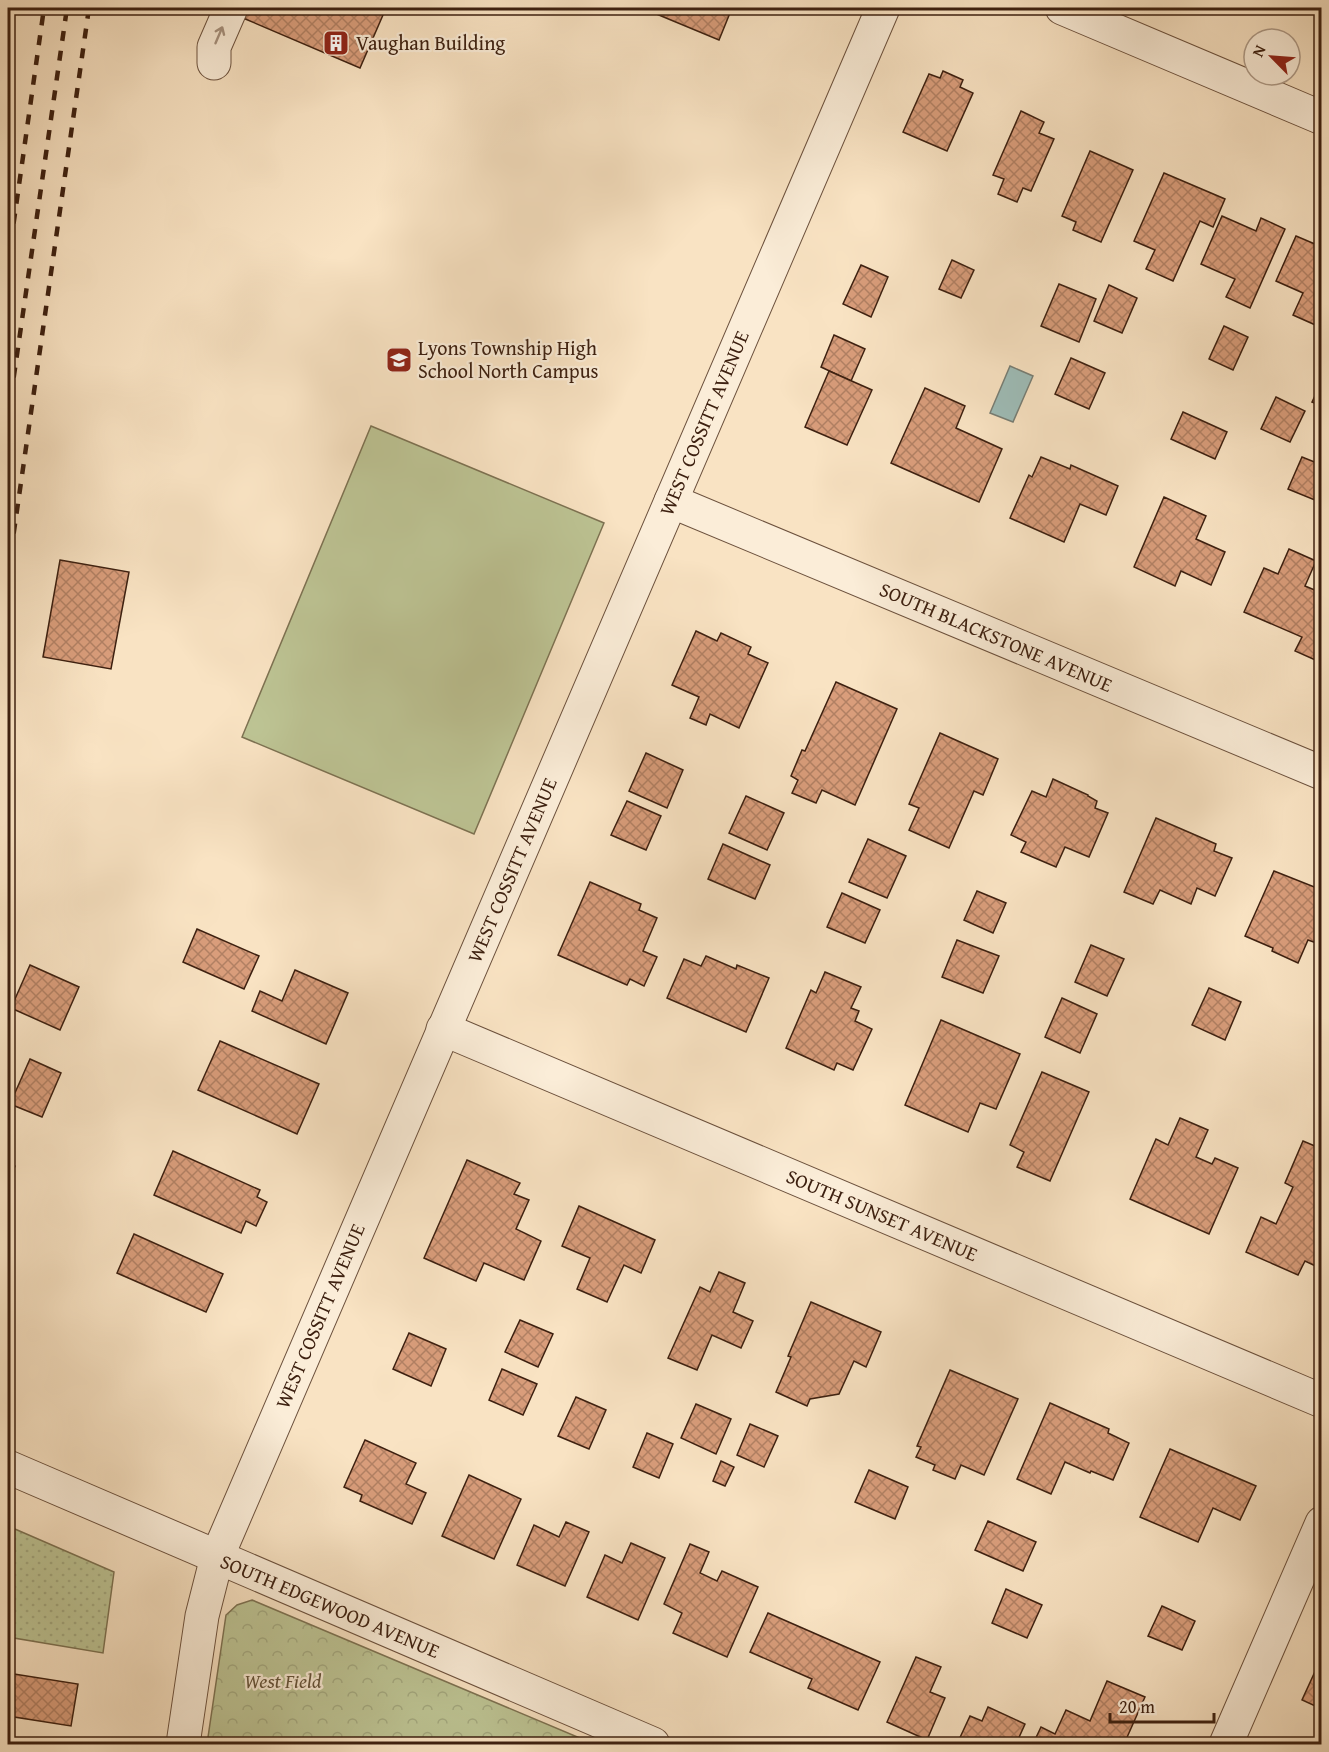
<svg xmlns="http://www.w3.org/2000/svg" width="1329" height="1752" font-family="'Gentium Book Plus',serif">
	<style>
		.grass { fill: #bdc494; stroke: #7d7252; stroke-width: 1.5 }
		.park { fill: url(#park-crowns); stroke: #7d7252; stroke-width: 1.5 }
		.garden { fill: url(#garden-dots); stroke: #7d7252; stroke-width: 1.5 }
		.water { fill: #9ebdb8; stroke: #777e75; stroke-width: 1.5 }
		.building { fill: url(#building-cross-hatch); stroke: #3d2010; stroke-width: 1.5 }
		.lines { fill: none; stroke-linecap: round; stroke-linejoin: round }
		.minor-casing { stroke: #6c513d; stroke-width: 35 }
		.minor { stroke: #fbedd8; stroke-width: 33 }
		.rail { stroke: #3d2010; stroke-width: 4.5; stroke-dasharray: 10 10; stroke-linecap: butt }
		.oneway { stroke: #a6917e }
		.labels { text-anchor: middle; stroke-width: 4.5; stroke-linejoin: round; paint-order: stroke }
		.poi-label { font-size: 20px; fill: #3d2010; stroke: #fbedd8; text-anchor: start }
		.street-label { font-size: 20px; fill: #3d2010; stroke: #fbedd8 }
		.park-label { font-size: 20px; font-style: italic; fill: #635138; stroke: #fbedd8 }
	</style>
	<defs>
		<pattern id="park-crowns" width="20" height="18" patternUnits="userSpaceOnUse" patternTransform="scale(1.5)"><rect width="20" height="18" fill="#bdc494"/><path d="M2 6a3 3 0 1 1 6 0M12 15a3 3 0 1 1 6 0" fill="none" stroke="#a3a87f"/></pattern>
		<pattern id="garden-dots" width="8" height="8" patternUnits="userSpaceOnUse" patternTransform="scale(1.5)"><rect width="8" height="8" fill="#bdc494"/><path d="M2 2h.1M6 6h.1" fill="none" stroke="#a3a87f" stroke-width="1.8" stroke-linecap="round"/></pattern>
		<pattern id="building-cross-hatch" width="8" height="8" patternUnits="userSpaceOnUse" patternTransform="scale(1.5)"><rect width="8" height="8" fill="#d99d7b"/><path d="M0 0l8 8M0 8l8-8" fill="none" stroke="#b18063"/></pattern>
	</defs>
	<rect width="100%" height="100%" fill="#f9e3c3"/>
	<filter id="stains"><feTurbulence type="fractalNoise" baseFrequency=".00333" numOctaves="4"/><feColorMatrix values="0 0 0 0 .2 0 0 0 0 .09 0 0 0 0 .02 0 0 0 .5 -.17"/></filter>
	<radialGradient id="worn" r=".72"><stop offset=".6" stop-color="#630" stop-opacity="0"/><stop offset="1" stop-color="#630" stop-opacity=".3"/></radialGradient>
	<polygon class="grass" points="371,426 604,523 474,834 242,737"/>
	<polygon class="park" points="252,1600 594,1744 207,1744 226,1615 237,1605"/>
	<polygon class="garden" points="8,1526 114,1572 103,1653 8,1637"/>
	<polygon class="water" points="1010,366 1033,376 1013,422 990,413"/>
	<g class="building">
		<polygon points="247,8 386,8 360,68 243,18"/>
		<polygon points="642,8 732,8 719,40"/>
		<polygon points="943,71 963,80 960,87 973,93 947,151 903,132 929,74 940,78"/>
		<polygon points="1021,111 1044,122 1039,133 1054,139 1031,191 1023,188 1017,202 998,194 1004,179 993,175"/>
		<polygon points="1090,151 1133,170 1101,242 1073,230 1076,222 1062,216"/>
		<polygon points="1164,173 1225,199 1213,227 1200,221 1173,281 1146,269 1155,250 1134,241"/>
		<polygon points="1222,216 1256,231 1261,218 1285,229 1250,308 1226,297 1235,279 1201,264"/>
		<polygon points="1296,236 1322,247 1320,327 1293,315 1303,293 1276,281"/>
		<polygon points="952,260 974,270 961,298 939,289"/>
		<polygon points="861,265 888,277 871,317 843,304"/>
		<polygon points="1059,284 1096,299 1079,342 1041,326"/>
		<polygon points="1109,285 1137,298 1122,333 1094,321"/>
		<polygon points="1224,326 1248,337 1233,370 1209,359"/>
		<polygon points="834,335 865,349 851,381 821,367"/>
		<polygon points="1071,358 1105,373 1089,409 1055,394"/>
		<polygon points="829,371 872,390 847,445 805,427"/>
		<polygon points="1322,381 1322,406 1312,402"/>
		<polygon points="925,388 965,406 956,428 1002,449 979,502 891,463"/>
		<polygon points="1276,397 1305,411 1290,442 1261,429"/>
		<polygon points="1183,412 1227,432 1215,459 1171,439"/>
		<polygon points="1041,457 1070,469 1071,465 1118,486 1106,515 1080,504 1064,542 1010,518 1029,475 1032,477"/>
		<polygon points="1302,457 1322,465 1322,503 1288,489"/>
		<polygon points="1164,497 1206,516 1196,539 1225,552 1211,585 1181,571 1175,586 1134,567"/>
		<polygon points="1289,549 1316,561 1305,586 1322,593 1320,662 1295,651 1302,637 1244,612 1264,568 1278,574"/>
		<polygon points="60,560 129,572 111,669 43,657"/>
		<polygon points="696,631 717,641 721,633 751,647 748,654 768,663 739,728 710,714 706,725 690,718 699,697 672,685"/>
		<polygon points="836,682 897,709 855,805 822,790 816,803 792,793 798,780 791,776 802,750 805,751"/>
		<polygon points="940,733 998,759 983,795 974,791 949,848 909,830 919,808 909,804"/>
		<polygon points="646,753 683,770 667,808 629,791"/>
		<polygon points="1053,779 1088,795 1088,796 1097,801 1095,808 1108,813 1089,857 1065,847 1056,867 1021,852 1026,842 1011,835 1032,791 1046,797"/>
		<polygon points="746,796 784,813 767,850 729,833"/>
		<polygon points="627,801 661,816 646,850 611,835"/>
		<polygon points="1156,818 1216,844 1214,851 1232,858 1215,896 1197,888 1191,904 1160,890 1153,904 1124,892"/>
		<polygon points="868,839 906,856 887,898 849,882"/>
		<polygon points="723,844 770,865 755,899 708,879"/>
		<polygon points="1274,871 1322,890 1322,945 1308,940 1298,963 1272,951 1273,948 1245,936"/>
		<polygon points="590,882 641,904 639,910 657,918 643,951 657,957 644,986 630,979 627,985 558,955"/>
		<polygon points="977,891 1006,903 993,933 964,920"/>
		<polygon points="842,893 880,910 865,943 827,927"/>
		<polygon points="197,929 259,956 244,989 183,962"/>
		<polygon points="957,940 999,956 983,993 942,977"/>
		<polygon points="1091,945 1124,959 1107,996 1075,982"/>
		<polygon points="706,956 736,969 737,965 769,978 746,1032 667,998 684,959 701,966"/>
		<polygon points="30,965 79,987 60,1030 11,1008"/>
		<polygon points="295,970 348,993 326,1044 252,1011 260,991 282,1001"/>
		<polygon points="825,972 861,987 851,1008 859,1011 855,1021 872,1029 853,1070 837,1063 834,1070 786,1048 811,990 816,993"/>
		<polygon points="1209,988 1241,1002 1225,1040 1192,1025"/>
		<polygon points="1062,998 1097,1014 1080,1053 1045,1037"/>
		<polygon points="941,1020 1020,1054 996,1109 980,1103 968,1132 905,1105"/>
		<polygon points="220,1041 319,1084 297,1134 198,1090"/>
		<polygon points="30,1059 61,1073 42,1117 10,1104"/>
		<polygon points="1042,1072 1089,1092 1050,1181 1017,1167 1024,1152 1010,1145"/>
		<polygon points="1180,1118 1208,1130 1196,1157 1212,1164 1215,1158 1238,1168 1209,1234 1130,1199 1156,1139 1168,1145"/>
		<polygon points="1303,1141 1322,1149 1322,1269 1305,1261 1298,1275 1246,1252 1261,1217 1276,1224 1293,1187 1285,1183"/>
		<polygon points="173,1151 260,1190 257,1197 267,1202 256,1226 246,1221 241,1233 154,1195"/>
		<polygon points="467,1160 520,1183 514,1194 529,1200 516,1229 541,1241 524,1280 484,1263 476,1281 424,1258"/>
		<polygon points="8,1162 15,1166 8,1183"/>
		<polygon points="579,1206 655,1240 641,1273 624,1265 607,1302 577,1289 590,1258 562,1246"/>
		<polygon points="134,1234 223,1274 206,1312 117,1273"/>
		<polygon points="719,1272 745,1283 733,1312 753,1321 741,1348 712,1335 697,1370 668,1358 700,1287 710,1292"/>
		<polygon points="811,1302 881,1332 866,1367 854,1361 839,1394 810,1399 807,1406 776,1392 791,1357 788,1356"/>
		<polygon points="520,1320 553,1334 538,1367 505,1352"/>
		<polygon points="409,1333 446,1349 431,1386 393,1369"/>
		<polygon points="502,1369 537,1384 523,1415 489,1400"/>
		<polygon points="950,1370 1018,1399 984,1475 961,1465 955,1479 933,1470 935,1465 916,1457 921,1447 917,1446"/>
		<polygon points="576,1397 606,1410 589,1449 558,1436"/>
		<polygon points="1050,1403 1109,1429 1108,1433 1129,1443 1113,1480 1091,1471 1090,1473 1065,1462 1051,1494 1017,1479"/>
		<polygon points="696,1404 731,1419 716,1454 681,1438"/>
		<polygon points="750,1424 778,1436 764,1467 737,1455"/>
		<polygon points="647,1433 673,1444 659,1478 633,1467"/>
		<polygon points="365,1440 416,1463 406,1484 426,1493 412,1524 360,1501 362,1495 344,1487"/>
		<polygon points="1170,1449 1256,1486 1240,1520 1213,1508 1198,1542 1140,1517"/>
		<polygon points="721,1461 734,1467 725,1486 713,1481"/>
		<polygon points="869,1470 908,1487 895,1519 855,1502"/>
		<polygon points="469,1475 521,1499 494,1559 442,1536"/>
		<polygon points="988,1521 1036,1542 1023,1571 975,1550"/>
		<polygon points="566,1522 589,1532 565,1586 517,1565 534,1525 559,1537"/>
		<polygon points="631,1543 665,1558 638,1620 587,1597 605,1555 622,1563"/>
		<polygon points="690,1544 709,1552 700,1573 717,1581 722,1571 758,1587 727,1657 673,1633 682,1613 664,1604"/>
		<polygon points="1006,1589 1042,1605 1027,1638 992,1623"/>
		<polygon points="1162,1606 1195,1621 1182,1650 1148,1636"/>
		<polygon points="768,1613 880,1662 858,1710 808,1688 812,1679 750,1652"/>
		<polygon points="916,1657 941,1667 930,1692 945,1698 927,1740 887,1722"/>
		<polygon points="1318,1665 1322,1667 1322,1709 1302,1700"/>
		<polygon points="14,1674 78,1684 71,1726 8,1716 8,1694 10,1694"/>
		<polygon points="1107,1681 1145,1697 1124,1744 1033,1744 1041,1727 1055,1734 1066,1710 1090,1721"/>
		<polygon points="988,1707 1025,1724 1016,1744 957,1744 970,1716 982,1721"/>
	</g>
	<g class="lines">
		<g class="minor-casing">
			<g id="minor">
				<polyline points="1062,8 1322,118"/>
				<polyline points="214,63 214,47 231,8"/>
				<polyline points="671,501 1322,773"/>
				<polyline points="443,1029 1322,1401"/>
				<polyline points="8,1467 653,1744"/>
				<polyline points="183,1744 202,1616 217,1557 883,8"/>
				<polyline points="1226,1744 1322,1523"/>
			</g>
		</g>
		<use href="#minor" class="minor"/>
		<g class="rail">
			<polyline points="8,263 44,8"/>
			<polyline points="8,417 67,8"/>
			<polyline points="8,573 89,8"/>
		</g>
	</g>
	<defs><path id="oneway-shaft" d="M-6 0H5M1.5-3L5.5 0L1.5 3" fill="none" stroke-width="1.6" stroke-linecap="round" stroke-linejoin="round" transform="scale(1.5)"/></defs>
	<use class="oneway" href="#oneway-shaft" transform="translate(219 35) rotate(-67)"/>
	<defs>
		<g id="building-square" transform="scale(1.35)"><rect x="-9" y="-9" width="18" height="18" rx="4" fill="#8f2418" stroke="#fbedd8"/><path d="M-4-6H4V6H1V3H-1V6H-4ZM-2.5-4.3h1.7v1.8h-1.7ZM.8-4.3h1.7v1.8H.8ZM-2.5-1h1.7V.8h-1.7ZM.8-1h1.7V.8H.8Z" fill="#fff"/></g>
		<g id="school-square" transform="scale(1.35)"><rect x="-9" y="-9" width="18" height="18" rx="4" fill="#8f2418" stroke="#fbedd8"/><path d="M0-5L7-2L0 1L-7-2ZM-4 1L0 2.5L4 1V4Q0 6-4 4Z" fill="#fff"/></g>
	</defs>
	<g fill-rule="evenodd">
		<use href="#building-square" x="336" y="43"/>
		<use href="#school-square" x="399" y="360"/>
	</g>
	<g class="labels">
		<g class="poi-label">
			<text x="356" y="50">Vaughan Building</text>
			<text x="418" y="355">Lyons Township High<tspan x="418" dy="23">School North Campus</tspan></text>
		</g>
		<g class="street-label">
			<text transform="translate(704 423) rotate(-67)" y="7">WEST COSSITT AVENUE</text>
			<text transform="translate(996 637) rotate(23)" y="7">SOUTH BLACKSTONE AVENUE</text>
			<text transform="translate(512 870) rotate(-67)" y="7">WEST COSSITT AVENUE</text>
			<text transform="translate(882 1215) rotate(23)" y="7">SOUTH SUNSET AVENUE</text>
			<text transform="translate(320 1316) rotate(-67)" y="7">WEST COSSITT AVENUE</text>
			<text transform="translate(330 1606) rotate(23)" y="7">SOUTH EDGEWOOD AVENUE</text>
		</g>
		<g class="park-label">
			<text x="283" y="1688">West Field</text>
		</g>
	</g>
	<rect width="1329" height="1752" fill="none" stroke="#f9e3c3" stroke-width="30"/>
	<rect x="9" y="9" width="1311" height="1734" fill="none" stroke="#3d2010" stroke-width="3"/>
	<rect x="15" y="15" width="1299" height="1722" fill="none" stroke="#3d2010" stroke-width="1.5"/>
	<g transform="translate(1272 57) rotate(295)"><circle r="28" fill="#fbedd8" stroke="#af9b88" stroke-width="1.5"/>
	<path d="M0-4.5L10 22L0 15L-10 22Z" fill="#8f2418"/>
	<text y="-9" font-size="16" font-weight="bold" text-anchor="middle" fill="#3d2010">N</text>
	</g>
	<path d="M1110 1713v9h104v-9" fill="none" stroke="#3d2010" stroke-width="3"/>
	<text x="1119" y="1713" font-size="18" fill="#3d2010" stroke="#fbedd8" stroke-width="4.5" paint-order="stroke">20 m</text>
	<rect width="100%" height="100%" filter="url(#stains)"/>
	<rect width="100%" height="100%" fill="url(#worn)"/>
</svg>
